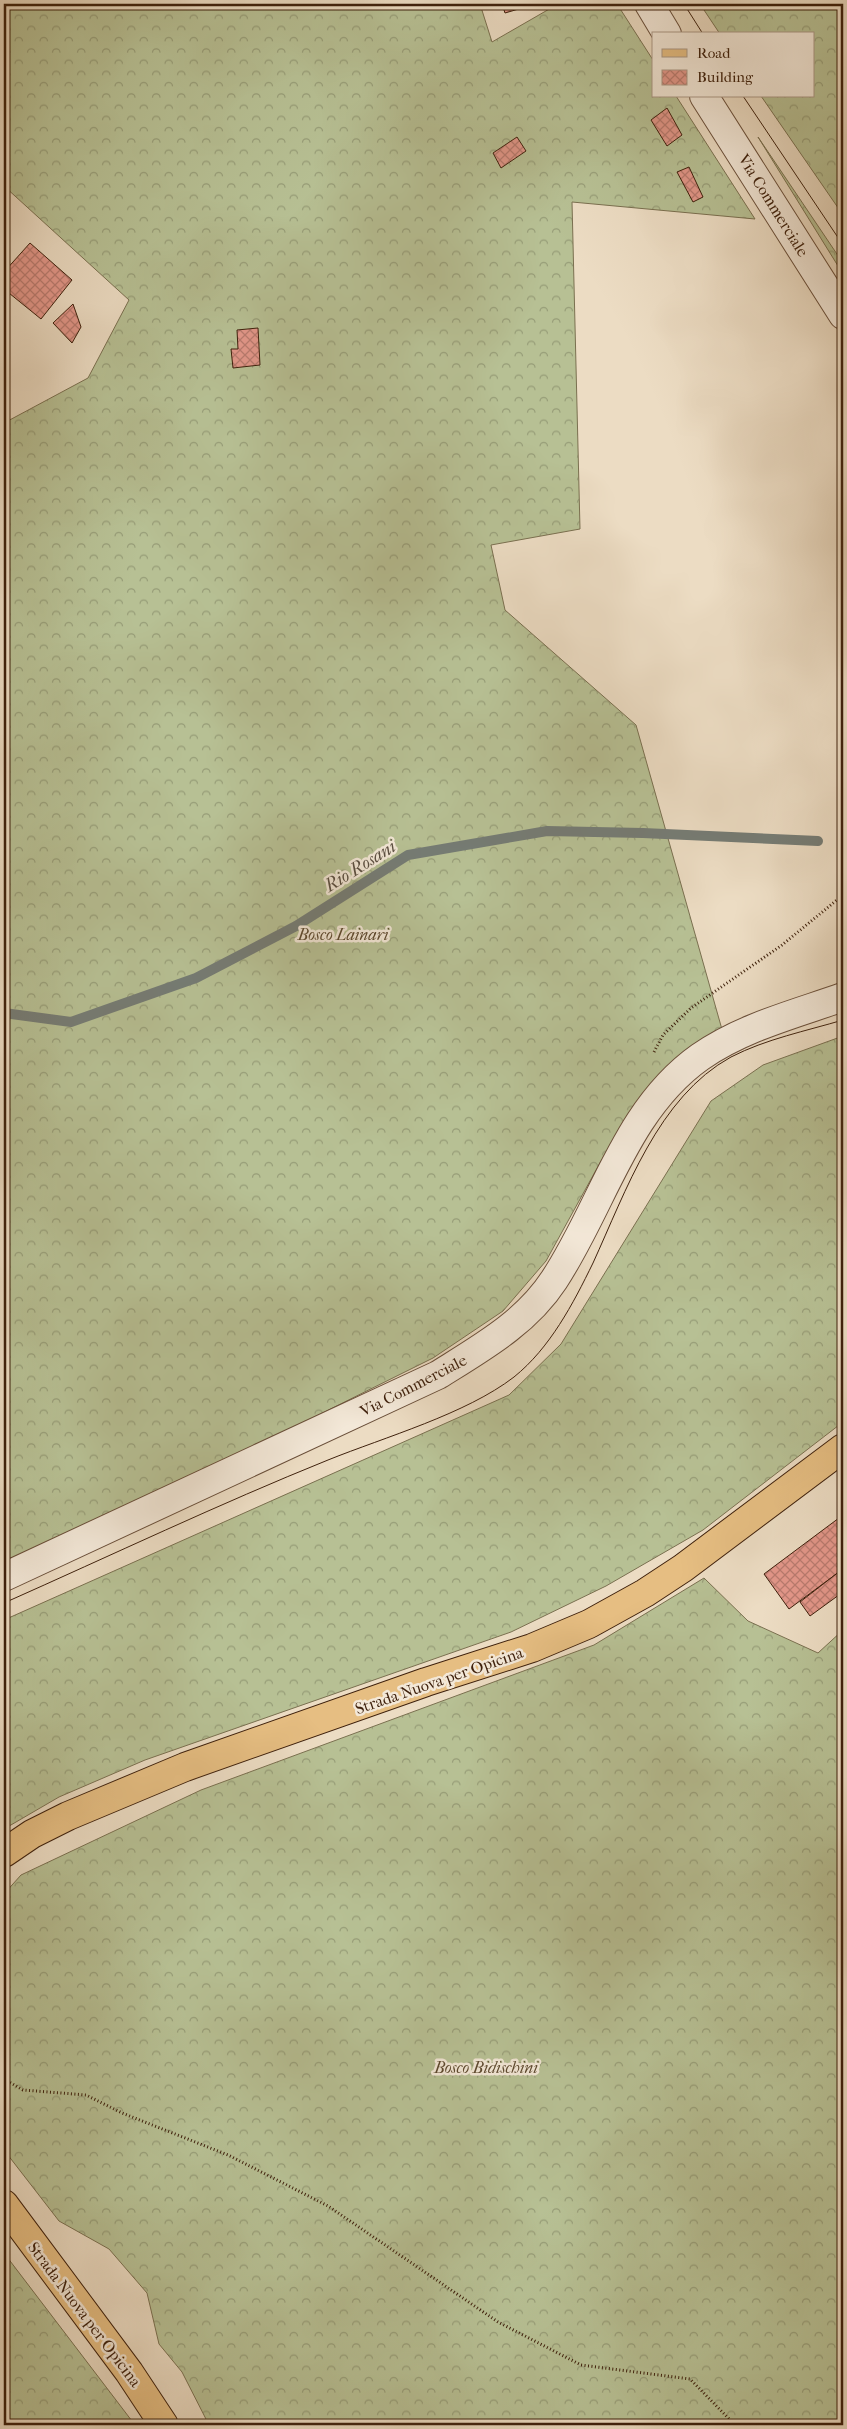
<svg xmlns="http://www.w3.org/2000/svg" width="847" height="2429" font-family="'IM FELL French Canon',serif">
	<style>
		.forest { fill: url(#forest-crowns); stroke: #7a7050 }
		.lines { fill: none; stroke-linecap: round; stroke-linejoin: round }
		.stream { stroke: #757c75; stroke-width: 10 }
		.building { fill: url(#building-cross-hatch); stroke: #3e200c }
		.minor-casing { stroke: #6a4f3a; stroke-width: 30 }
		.major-casing { stroke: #3e200c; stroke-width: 30 }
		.path { stroke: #3e200c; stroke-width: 3; stroke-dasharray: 1 2.5; stroke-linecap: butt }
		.minor { stroke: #f3e8d8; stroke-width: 28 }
		.major { stroke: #e6be82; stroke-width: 28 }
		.tram { stroke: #3e200c; stroke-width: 1 }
		.labels { text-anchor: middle; stroke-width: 5; stroke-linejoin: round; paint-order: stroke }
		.street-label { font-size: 16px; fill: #3e200c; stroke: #f3e8d8 }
		.park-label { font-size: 16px; font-style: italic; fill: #5c482e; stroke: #f3e8d8 }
		.water-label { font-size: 18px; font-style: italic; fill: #5a4e41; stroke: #f3e8d8 }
	</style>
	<defs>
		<pattern id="forest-crowns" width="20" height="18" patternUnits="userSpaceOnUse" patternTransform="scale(1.25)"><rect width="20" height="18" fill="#b7c094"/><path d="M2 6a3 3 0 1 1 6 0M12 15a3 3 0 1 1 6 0" fill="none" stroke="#969c77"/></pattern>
		<pattern id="building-cross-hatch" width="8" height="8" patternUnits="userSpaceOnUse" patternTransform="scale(1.25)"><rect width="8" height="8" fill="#e3978a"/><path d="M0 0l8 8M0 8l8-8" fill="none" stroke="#b97b6f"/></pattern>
	</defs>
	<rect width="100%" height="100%" fill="#ecdcc3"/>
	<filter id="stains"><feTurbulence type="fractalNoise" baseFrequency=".004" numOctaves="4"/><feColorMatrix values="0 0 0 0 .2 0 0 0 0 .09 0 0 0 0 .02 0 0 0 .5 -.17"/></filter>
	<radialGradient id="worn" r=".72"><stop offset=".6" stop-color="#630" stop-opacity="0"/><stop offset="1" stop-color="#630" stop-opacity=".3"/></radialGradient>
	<g class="forest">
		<polygon points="4,4 480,4 492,42 558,4 617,4 653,60 653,96 676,96 755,219 572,202 580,529 491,545 505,610 636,725 723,1033 647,1091 601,1161 546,1261 503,1311 433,1358 248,1450 4,1562 4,423 88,378 129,300 4,186"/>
		<polygon points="700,4 843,4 843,215 761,96 813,96 813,34 720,34"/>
		<polygon points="758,137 843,263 843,274"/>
		<polygon points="843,1036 843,1422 703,1530 606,1586 511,1632 145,1760 59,1797 4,1829 4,1620 509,1395 561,1344 711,1101 763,1065"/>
		<polygon points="704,1578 748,1621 818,1653 843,1630 843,2425 209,2425 182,2372 159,2344 147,2293 109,2249 59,2221 4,2150 4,1894 21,1875 201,1790 594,1645"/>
		<polygon points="4,2253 135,2425 4,2425"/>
	</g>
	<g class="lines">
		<polyline class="stream" points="4,1013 71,1022 196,978 296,926 408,855 547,831 643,833 818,841"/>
	</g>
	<g class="building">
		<polygon points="502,4 521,4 522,8 505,13"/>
		<polygon points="667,108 682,135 667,146 651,120"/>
		<polygon points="517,137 526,151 501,168 493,153"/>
		<polygon points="689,167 703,197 693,202 677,172"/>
		<polygon points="30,243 72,280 41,319 4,289 4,272"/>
		<polygon points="73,304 81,327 72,343 53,323"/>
		<polygon points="258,328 260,365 233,368 231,349 238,349 237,330"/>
		<polygon points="843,1515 843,1569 789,1609 764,1574"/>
		<polygon points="840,1571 843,1576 843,1592 810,1616 800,1602"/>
	</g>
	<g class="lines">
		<g class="minor-casing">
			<g id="minor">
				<polyline points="649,4 667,34"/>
				<polyline points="704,96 843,315"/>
				<path d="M4 1577 438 1375C481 1348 526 1323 554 1280 603 1206 625 1110 700 1057 743 1027 795 1014 843 997"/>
			</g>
		</g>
		<g class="major-casing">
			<g id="major">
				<polyline points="4,1853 32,1834 68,1816 185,1767 426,1682 532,1648 589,1624 645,1593 683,1568 843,1448"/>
				<polyline points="4,2204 129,2372 164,2425"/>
			</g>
		</g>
		<g class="path">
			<polyline points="654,1052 663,1035 691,1008 782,945 843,895"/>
			<polyline points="4,2079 23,2090 86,2095 122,2113 228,2155 328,2206 498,2322 581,2365 690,2379 735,2425"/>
		</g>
		<use href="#minor" class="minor"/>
		<use href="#major" class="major"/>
		<g class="tram">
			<polyline points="684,4 703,34"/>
			<polyline points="743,96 843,245"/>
			<path d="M4 1603C112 1555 219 1504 328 1460 385 1437 466 1414 514 1377 550 1348 573 1304 593 1263 626 1191 658 1097 731 1057 766 1039 806 1031 843 1020"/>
		</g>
	</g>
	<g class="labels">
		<g class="street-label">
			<text transform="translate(774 205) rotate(58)" y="6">Via Commerciale</text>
			<text transform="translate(413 1385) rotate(-27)" y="6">Via Commerciale</text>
			<text transform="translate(439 1680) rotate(-19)" y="6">Strada Nuova per Opicina</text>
			<text transform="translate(85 2314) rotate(53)" y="6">Strada Nuova per Opicina</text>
		</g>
		<g class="park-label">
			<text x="343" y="940">Bosco Lainari</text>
			<text x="486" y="2073">Bosco Bidischini</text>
		</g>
		<g class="water-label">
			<text transform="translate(360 866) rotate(-32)" y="6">Rio Rosani</text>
		</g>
	</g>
	<rect width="847" height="2429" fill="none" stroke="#ecdcc3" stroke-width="20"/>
	<rect x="5" y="5" width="837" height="2419" fill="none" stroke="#3e200c" stroke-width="2.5"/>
	<rect x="10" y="10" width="827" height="2409" fill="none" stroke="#3e200c"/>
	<rect x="652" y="32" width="162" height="65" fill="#f3e8d8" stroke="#ab9886"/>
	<rect x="662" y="49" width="25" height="8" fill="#e6be82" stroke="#ab9886"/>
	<text x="697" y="58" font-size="15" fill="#3e200c">Road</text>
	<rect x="662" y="70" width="25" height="15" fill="url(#building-cross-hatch)" stroke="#ab9886"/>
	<text x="697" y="82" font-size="15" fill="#3e200c">Building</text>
	<rect width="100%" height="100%" filter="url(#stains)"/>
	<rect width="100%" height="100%" fill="url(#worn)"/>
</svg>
